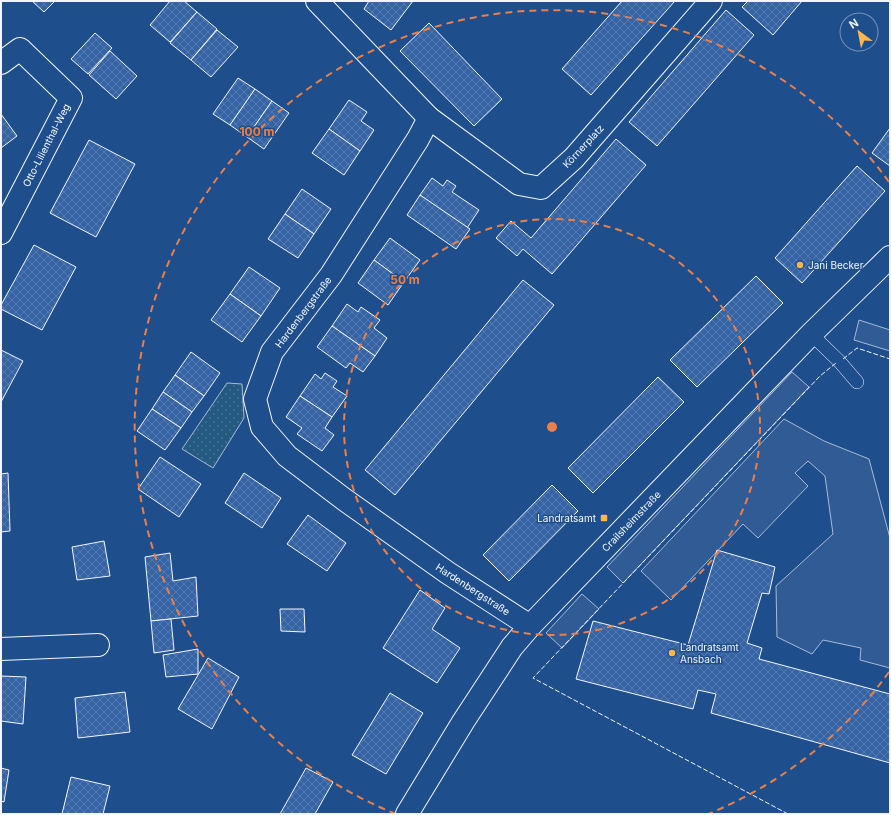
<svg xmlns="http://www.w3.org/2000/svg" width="891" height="815" font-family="Inter,sans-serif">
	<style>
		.grass { fill: url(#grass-dots); stroke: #a8bbd7 }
		.parking { fill: #305b95; stroke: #a8bbd7 }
		.building { fill: url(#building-cross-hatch); stroke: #f2f6ff }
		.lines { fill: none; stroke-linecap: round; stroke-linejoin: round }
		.lane-casing { stroke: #f2f6ff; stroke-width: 14 }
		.street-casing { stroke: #f2f6ff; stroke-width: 24 }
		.lane { stroke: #1f4e8c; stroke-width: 13 }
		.street { stroke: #1f4e8c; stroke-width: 22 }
		.fence { stroke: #f2f6ff; stroke-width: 1; stroke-dasharray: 5 2; stroke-linecap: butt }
		.ring { fill: none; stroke: #ea8049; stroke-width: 2; stroke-dasharray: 7 5 }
		.poi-dot { fill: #ffb74d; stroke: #1f4e8c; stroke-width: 1.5 }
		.labels { text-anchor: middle; stroke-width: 3; stroke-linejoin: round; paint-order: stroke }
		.street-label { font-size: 10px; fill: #f2f6ff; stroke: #1f4e8c }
		.poi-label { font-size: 10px; fill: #f2f6ff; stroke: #1f4e8c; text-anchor: start }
		.centre { fill: #ea8049; stroke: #1f4e8c; stroke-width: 2 }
		.ring-label { font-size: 12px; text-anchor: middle; font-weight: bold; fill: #ea8049; stroke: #1f4e8c; stroke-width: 3; stroke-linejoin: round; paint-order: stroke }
	</style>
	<defs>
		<pattern id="grass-dots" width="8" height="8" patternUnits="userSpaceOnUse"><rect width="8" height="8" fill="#245a82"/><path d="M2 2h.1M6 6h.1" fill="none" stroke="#447295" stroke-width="1.8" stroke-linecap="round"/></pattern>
		<pattern id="building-cross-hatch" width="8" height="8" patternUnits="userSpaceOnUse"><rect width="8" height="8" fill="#3563a3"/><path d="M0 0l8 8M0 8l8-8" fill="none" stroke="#537ab1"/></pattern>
	</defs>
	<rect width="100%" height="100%" fill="#1f4e8c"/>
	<polygon class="grass" points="227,383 242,384 244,418 213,468 182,449"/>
	<g class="parking">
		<polygon points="859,320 890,330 890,351 854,340"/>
		<polygon points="792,372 809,387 623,583 607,567"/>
		<polygon points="784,419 824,441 869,459 890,538 890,668 860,660 861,648 823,640 812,654 777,637 776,586 833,534 825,476 808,461 795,473 808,486 758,538 743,524 671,600 641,571"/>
		<polygon points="582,594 599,609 562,648 546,633"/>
	</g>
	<g class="building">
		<polygon points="32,1 55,1 44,12"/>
		<polygon points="170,1 184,1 197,12 170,42 150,25"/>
		<polygon points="369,1 413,1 391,30 364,9"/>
		<polygon points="622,1 675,1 591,95 562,69"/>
		<polygon points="748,1 802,1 773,35 742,7"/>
		<polygon points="726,10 754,35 657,146 629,122"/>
		<polygon points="197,12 217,29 191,60 170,43"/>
		<polygon points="429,23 502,99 474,126 400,51"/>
		<polygon points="217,30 238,47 211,77 191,60"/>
		<polygon points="95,33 112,48 88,74 71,59"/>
		<polygon points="110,51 137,76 116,99 89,75"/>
		<polygon points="238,78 255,89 230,125 213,114"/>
		<polygon points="255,89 272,101 247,137 230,125"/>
		<polygon points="349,100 367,112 361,121 374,130 360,151 329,129"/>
		<polygon points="272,101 289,113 264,149 247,137"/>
		<polygon points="1,114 17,136 1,148"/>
		<polygon points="890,128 890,166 872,153"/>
		<polygon points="329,129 360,151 344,175 312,153"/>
		<polygon points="616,139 646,165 552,274 523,249 517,256 496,238 511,221 531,238"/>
		<polygon points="89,140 135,164 96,237 50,213"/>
		<polygon points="857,166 885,191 802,283 775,258"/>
		<polygon points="432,178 443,186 447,180 456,186 452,192 479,210 467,228 420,195"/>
		<polygon points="302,189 331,209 314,234 285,214"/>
		<polygon points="420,195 470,229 456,249 407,215"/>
		<polygon points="285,214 314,234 298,258 268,239"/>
		<polygon points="390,238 420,260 404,282 374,260"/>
		<polygon points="34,245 76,267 42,330 1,309 1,305"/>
		<polygon points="374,260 404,282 388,305 358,283"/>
		<polygon points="249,267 280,288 261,316 230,294"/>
		<polygon points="756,276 783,303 697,387 670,360"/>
		<polygon points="523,280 554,305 395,495 365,470"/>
		<polygon points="230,294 261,316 242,342 211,320"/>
		<polygon points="347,304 358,312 361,307 380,320 374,328 387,338 375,356 332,326"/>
		<polygon points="332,326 375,356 363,372 350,363 346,368 317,347"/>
		<polygon points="1,350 23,361 1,402"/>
		<polygon points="191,352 220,373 204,396 175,375"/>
		<polygon points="325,373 337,381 333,387 347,396 332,417 300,396 315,374 321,379"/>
		<polygon points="175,375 204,396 192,412 163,392"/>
		<polygon points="658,377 684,402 593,493 568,468"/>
		<polygon points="163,392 192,412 181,428 152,409"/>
		<polygon points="300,396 332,417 325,428 334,435 322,451 297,434 302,428 286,417"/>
		<polygon points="152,409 181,428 165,450 137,431"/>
		<polygon points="160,457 201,484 179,517 138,489"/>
		<polygon points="8,473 10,531 1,532 1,474"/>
		<polygon points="244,473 281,498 262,528 225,503"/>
		<polygon points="552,485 578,511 509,581 483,555"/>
		<polygon points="308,515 346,543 327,571 287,544"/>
		<polygon points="104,541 110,576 77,580 72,547"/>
		<polygon points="717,550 775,567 769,594 762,593 747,643 762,648 759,659 890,694 890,763 711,713 716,694 698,690 693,709 576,679 593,621 688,645"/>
		<polygon points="170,553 173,581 196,577 198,616 151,621 145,557"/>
		<polygon points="420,590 445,608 432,629 460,648 437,683 383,648"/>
		<polygon points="280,609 304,609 305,632 281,631"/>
		<polygon points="171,619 174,650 154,653 151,621"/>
		<polygon points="198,649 198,674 166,677 163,655"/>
		<polygon points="208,658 239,677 212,729 178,709"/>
		<polygon points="1,676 26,677 23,724 1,721"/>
		<polygon points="125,692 130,732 78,738 75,698"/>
		<polygon points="390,693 423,713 386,774 352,755"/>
		<polygon points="1,768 9,770 4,802 1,801"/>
		<polygon points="306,768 333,782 315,814 280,814"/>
		<polygon points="71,777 110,786 103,814 62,814"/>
	</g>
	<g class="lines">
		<g class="lane-casing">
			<polyline id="lane" points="811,334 839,361 857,382"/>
		</g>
		<g class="street-casing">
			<g id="street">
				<polyline points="317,1 429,118 519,184 541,188 574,158 711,1"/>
				<polyline points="1,63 20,49 71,98 1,233"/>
				<polyline points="429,118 418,139 331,275 272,352 255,399 262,427 287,456 345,500 448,573 530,626"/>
				<polyline points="1,649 98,645"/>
				<polyline points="407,814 463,722 512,647 530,626 811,334 890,257"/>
			</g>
		</g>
		<use href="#lane" class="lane"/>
		<use href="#street" class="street"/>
		<g class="fence">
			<polyline points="843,359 857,348 890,359"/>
			<polyline points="788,814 533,678 820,376 836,363"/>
		</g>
	</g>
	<g class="ring">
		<circle cx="552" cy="427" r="208"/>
		<path d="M889 672A417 417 0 0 1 708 814M396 814A417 417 0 1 1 889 182"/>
	</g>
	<g class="poi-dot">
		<circle cx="800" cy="265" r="4"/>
		<rect x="600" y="514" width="8" height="8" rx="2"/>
		<circle cx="672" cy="653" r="4"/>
	</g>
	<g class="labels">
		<g class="street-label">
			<text transform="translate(46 145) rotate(-63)" y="4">Otto-Lilienthal-Weg</text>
			<text transform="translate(583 146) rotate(-47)" y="4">Körnerplatz</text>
			<text transform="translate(303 312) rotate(-53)" y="4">Hardenbergstraße</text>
			<text transform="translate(631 521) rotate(-46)" y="4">Crailsheimstraße</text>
			<text transform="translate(473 589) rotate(33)" y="4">Hardenbergstraße</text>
		</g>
		<g class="poi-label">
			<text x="808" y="269">Jani Becker</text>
			<text x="596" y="522" text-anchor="end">Landratsamt</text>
			<text x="680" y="651">Landratsamt<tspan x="680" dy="12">Ansbach</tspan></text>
		</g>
	</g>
	<circle cx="552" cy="427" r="6" class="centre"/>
	<g class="ring-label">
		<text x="257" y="136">100 m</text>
		<text x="405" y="284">50 m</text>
	</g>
	<rect width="891" height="815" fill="none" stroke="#f2f6ff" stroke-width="4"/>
	<g transform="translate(859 32) rotate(328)"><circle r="19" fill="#1f4e8c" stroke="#7391ba"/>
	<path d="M0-3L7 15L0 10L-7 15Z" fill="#ffb74d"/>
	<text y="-6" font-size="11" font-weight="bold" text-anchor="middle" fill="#f2f6ff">N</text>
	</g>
</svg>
